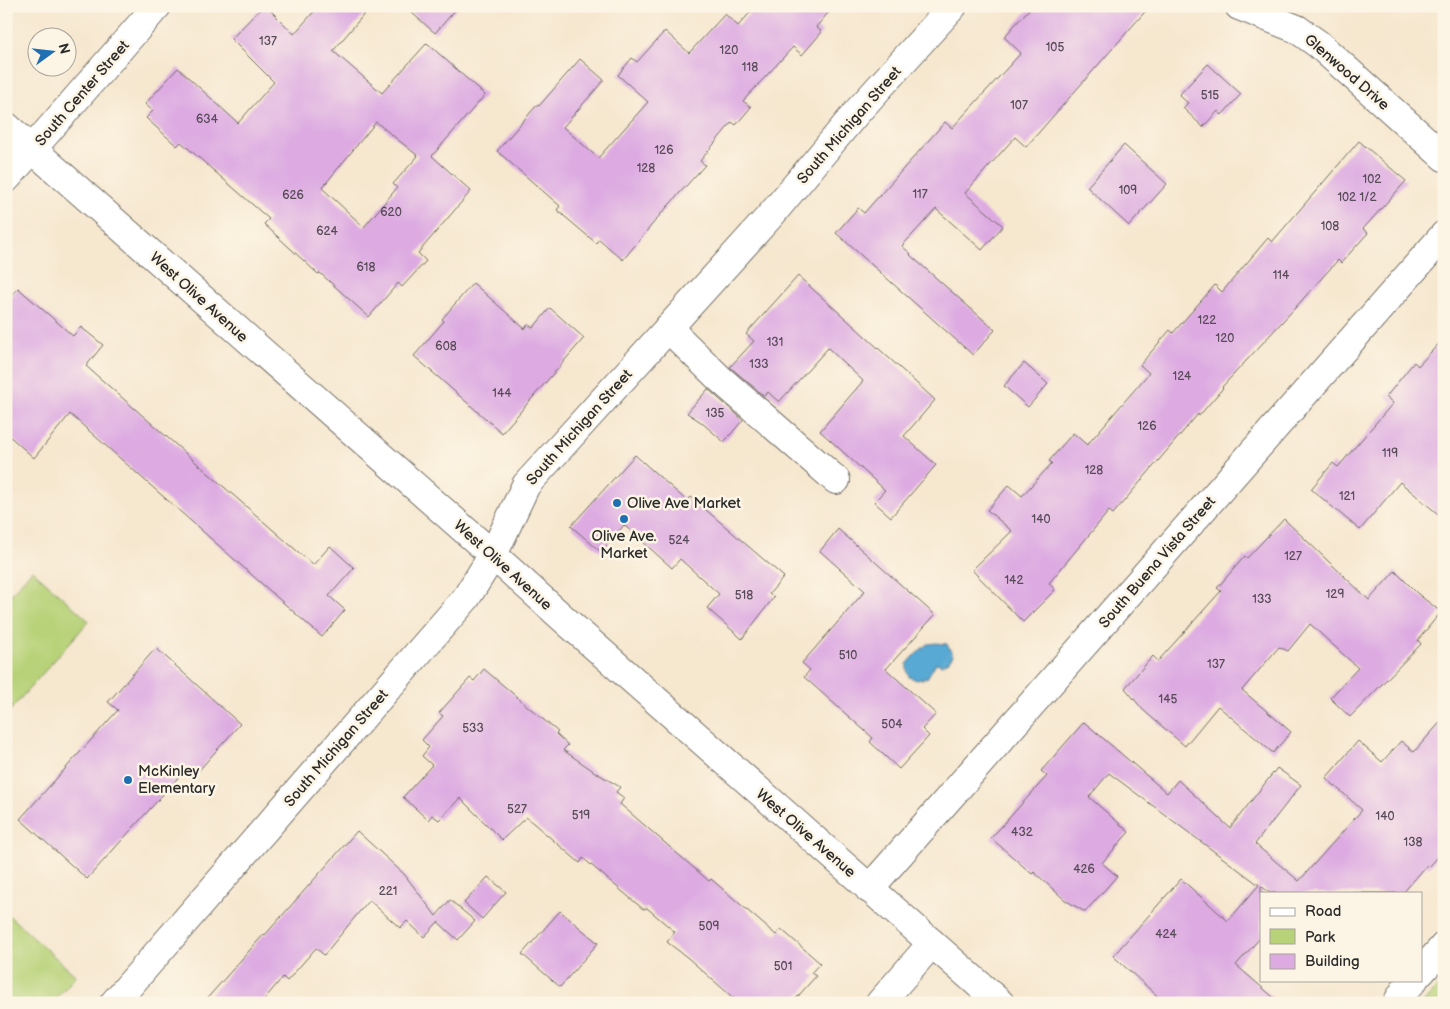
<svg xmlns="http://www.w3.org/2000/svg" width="1450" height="1009" font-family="'Balsamiq Sans',sans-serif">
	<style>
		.green { fill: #b7d278; stroke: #717e52 }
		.water { fill: #59a9d3; stroke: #426a7f }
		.building { fill: #ddabe2; fill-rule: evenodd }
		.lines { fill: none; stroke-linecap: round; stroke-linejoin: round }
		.minor-casing { stroke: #726d64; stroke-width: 30 }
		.minor { stroke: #fff; stroke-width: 28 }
		.poi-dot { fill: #1f6fb2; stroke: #fcf5e5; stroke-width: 2 }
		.labels { text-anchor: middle; stroke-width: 5; stroke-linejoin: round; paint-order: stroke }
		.number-label { font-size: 12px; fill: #584b59 }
		.street-label { font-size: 15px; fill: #2b2b2b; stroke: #fcf5e5 }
		.poi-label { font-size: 15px; fill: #2b2b2b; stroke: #fcf5e5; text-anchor: start }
	</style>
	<rect width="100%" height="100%" fill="#fcf5e5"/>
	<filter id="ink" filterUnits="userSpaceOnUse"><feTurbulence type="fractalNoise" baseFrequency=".02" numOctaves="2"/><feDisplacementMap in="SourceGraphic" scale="10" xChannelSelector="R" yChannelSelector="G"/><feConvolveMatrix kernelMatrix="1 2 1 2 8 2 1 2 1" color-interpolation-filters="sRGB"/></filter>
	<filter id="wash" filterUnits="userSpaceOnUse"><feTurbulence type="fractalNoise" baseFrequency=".0096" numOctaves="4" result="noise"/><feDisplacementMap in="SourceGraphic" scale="20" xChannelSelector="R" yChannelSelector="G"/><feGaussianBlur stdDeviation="1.12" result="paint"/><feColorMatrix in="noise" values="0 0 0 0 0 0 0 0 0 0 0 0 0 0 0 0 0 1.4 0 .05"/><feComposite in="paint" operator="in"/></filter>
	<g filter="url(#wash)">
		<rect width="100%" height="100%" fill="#f6e7cf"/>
		<g class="green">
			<polygon points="32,570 89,621 6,715 6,600"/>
			<polygon points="6,913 76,976 52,1003 6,1003"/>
			<polygon points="1444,980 1444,1003 1423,1003"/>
		</g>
		<polygon class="water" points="937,643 947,644 953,655 949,661 942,665 936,663 927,678 917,680 909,677 907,670 907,664 916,654 927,644"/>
		<g id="blocks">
			<g class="building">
				<path d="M263 6H266L294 34 319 6H371L333 51 382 93 427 43 485 95 432 156 471 191 418 253 426 261 402 287 398 283 369 317 320 273 318 274 264 224 269 219 181 142 177 146 146 118 153 111 145 104 178 68 238 123 274 82 231 39ZM376 122 418 156 393 184 397 188 364 227 322 188Z"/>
				<polygon points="404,6 459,6 435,33"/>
				<polygon points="756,6 834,6 816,27 822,32 802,55 793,47 743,101 751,107 736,125 732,122 700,161 705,165 660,215 623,260 599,239 596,243 557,210 560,206 497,151 537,105 539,106 580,59 604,80 563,127 598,158 648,102 618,75 632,58 637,62 665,31 689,53 725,14 738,26"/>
				<polygon points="1032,6 1150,6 1026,147 1015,137 965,193 1003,226 982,250 936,209 902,246 911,254 910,255 995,330 973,355 836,233 858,208 864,213 945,122 952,128 1021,53 1004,37"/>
				<polygon points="1208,64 1241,94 1222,115 1218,111 1203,127 1183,108 1188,103 1179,95"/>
				<polygon points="1359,141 1406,181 1363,229 1368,233 1341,263 1338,260 1295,308 1222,387 1223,388 1199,416 1198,414 1113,514 1109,511 1049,583 1055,590 1023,622 972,570 1012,531 987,510 1009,485 1022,496 1052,463 1049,461 1073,433 1087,445 1149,373 1140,365 1170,330 1173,333 1215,285 1222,292 1268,238 1272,242"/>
				<polygon points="1124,145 1167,184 1129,226 1087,187"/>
				<polygon points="798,276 855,327 935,400 904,436 936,465 891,517 874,502 885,490 820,431 863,381 828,348 779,402 768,392 764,396 730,367 754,341 746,334"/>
				<polygon points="473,283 525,329 528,324 533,328 550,308 584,338 502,433 414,356 444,321 442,319"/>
				<polygon points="18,288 73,336 81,327 103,345 86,366 313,565 330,546 354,568 329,596 345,610 322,637 70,414 34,458 6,433 6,301"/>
				<polygon points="1444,338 1444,519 1400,482 1360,530 1311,489 1333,463 1338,467 1393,403 1386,397 1414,362 1418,366"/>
				<polygon points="1024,363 1048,384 1028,407 1004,386"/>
				<polygon points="708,389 743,420 724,442 701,422 687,413"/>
				<polygon points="635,455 687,501 691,497 784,577 769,594 774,597 742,639 707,608 719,594 680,559 672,568 624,525 601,552 571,526"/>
				<polygon points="1284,519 1369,600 1395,571 1418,594 1441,612 1418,640 1421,644 1350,717 1330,698 1358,668 1310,624 1288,651 1279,647 1242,690 1291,732 1273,753 1218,706 1185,746 1143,710 1125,688 1153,656 1158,661 1221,591 1217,588 1245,556 1247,558"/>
				<polygon points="838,529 935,615 886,669 936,714 922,729 929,736 899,769 870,742 873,738 804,677 810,670 802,663 865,591 820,551"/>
				<polygon points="156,648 240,724 193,777 185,770 87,879 20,819 118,710 108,702"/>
				<polygon points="484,669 558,732 556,734 568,745 563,750 595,772 620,787 616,792 624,798 620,804 709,881 711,879 776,935 781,929 820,963 811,973 816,976 792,1003 739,1003 688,958 667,942 675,932 647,908 643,909 583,858 580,863 526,817 502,840 460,798 439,820 432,815 428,820 403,797 432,765 422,756 429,747 422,740 443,716 439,713 470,678 474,681"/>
				<polygon points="1444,718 1444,850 1429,867 1427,865 1403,893 1270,893 1261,886 1261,937 1236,965 1280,1003 1165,1003 1113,956 1181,879 1228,921 1259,885 1109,773 1089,797 1129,832 1102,863 1117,876 1085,912 1065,900 1034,872 1032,874 991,838 1047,776 1041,771 1084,722 1167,793 1178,780 1230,828 1277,768 1301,785 1255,844 1299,881 1362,810 1326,778 1358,741 1382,762 1401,741 1414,752"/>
				<polygon points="357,831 404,874 436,916 450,900 475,921 458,940 438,922 424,937 407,921 400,928 369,900 324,955 316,948 287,981 283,977 261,1003 203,1003 264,934 265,935"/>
				<polygon points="488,877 506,892 482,919 464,903"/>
				<polygon points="560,911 598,943 560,987 522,954"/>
			</g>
		</g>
	</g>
	<g filter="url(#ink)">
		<use href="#blocks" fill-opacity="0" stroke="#726d64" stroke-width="1"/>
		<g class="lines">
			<g class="minor-casing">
				<g id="minor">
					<polyline points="1239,6 1297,29 1318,44 1444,157"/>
					<polyline points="6,126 493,555 566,621 1000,1003"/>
					<polyline points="6,179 157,6"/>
					<polyline points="668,328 719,378 836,480"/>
					<polyline points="869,889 1444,235"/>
					<polyline points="1421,972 1444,946"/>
					<polyline points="114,1003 466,598 493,555 526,485 771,215 857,112 953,6"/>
					<polyline points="880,1003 932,943"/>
					<polyline points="1397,1003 1404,991 1414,980"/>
				</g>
			</g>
			<use href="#minor" class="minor"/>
		</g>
	</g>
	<g class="poi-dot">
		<circle cx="617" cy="503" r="5"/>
		<circle cx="624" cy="519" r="5"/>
		<circle cx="128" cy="780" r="5"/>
	</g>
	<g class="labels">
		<g class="number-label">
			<text x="268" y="45">137</text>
			<text x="1055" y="51">105</text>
			<text x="729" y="54">120</text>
			<text x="750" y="71">118</text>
			<text x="1210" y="99">515</text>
			<text x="1019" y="109">107</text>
			<text x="207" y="123">634</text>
			<text x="664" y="154">126</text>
			<text x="646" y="172">128</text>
			<text x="1372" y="183">102</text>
			<text x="1128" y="194">109</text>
			<text x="920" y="198">117</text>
			<text x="293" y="199">626</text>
			<text x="1357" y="201">102 1/2</text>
			<text x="391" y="216">620</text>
			<text x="1330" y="230">108</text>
			<text x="327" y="235">624</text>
			<text x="366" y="271">618</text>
			<text x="1281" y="279">114</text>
			<text x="1207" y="324">122</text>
			<text x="1225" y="342">120</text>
			<text x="775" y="346">131</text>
			<text x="446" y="350">608</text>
			<text x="759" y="368">133</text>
			<text x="1182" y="380">124</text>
			<text x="502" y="397">144</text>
			<text x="715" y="417">135</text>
			<text x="1147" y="430">126</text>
			<text x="1390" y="457">119</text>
			<text x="1094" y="474">128</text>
			<text x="1347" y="500">121</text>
			<text x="1041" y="523">140</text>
			<text x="679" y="544">524</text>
			<text x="1293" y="560">127</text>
			<text x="1014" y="584">142</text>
			<text x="1335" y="598">129</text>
			<text x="744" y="599">518</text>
			<text x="1262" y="603">133</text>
			<text x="848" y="659">510</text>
			<text x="1216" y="668">137</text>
			<text x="1168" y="703">145</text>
			<text x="892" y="728">504</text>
			<text x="473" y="732">533</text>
			<text x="517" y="813">527</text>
			<text x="581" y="819">519</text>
			<text x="1385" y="820">140</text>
			<text x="1022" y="836">432</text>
			<text x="1413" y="846">138</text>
			<text x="1084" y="873">426</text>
			<text x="388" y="895">221</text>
			<text x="709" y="930">509</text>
			<text x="1166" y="938">424</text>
			<text x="783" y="970">501</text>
		</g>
		<g class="street-label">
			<text transform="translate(1347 72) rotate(41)" y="5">Glenwood Drive</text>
			<text transform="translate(82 93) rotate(-49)" y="5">South Center Street</text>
			<text transform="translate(849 125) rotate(-49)" y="5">South Michigan Street</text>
			<text transform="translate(199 297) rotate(42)" y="5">West Olive Avenue</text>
			<text transform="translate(579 427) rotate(-48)" y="5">South Michigan Street</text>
			<text transform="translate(1157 562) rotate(-49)" y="5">South Buena Vista Street</text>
			<text transform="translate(503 565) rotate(42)" y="5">West Olive Avenue</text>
			<text transform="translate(336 748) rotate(-49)" y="5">South Michigan Street</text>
			<text transform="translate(806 833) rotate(41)" y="5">West Olive Avenue</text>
		</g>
		<g class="poi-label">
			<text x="627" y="508">Olive Ave Market</text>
			<text x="624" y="541" text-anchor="middle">Olive Ave.<tspan x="624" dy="17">Market</tspan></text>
			<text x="138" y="776">McKinley<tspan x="138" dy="17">Elementary</tspan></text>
		</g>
	</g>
	<rect width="1450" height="1009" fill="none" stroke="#fcf5e5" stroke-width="25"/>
	<rect x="1260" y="892" width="162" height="90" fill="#fcf5e5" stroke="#a8a49b"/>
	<rect x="1270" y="908" width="25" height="8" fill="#ffffff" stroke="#a8a49b"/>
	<text x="1305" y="916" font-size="15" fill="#2b2b2b">Road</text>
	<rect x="1270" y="929" width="25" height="15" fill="#b7d278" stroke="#a8a49b"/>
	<text x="1305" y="942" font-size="15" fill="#2b2b2b">Park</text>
	<rect x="1270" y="954" width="25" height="15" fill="#ddabe2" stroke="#a8a49b"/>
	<text x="1305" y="966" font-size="15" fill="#2b2b2b">Building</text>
	<g transform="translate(52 52) rotate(75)"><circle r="24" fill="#fcf5e5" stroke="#a8a49b"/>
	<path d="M0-4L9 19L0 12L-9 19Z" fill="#1f6fb2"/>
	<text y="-8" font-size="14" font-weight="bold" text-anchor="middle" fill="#2b2b2b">N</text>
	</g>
</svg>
